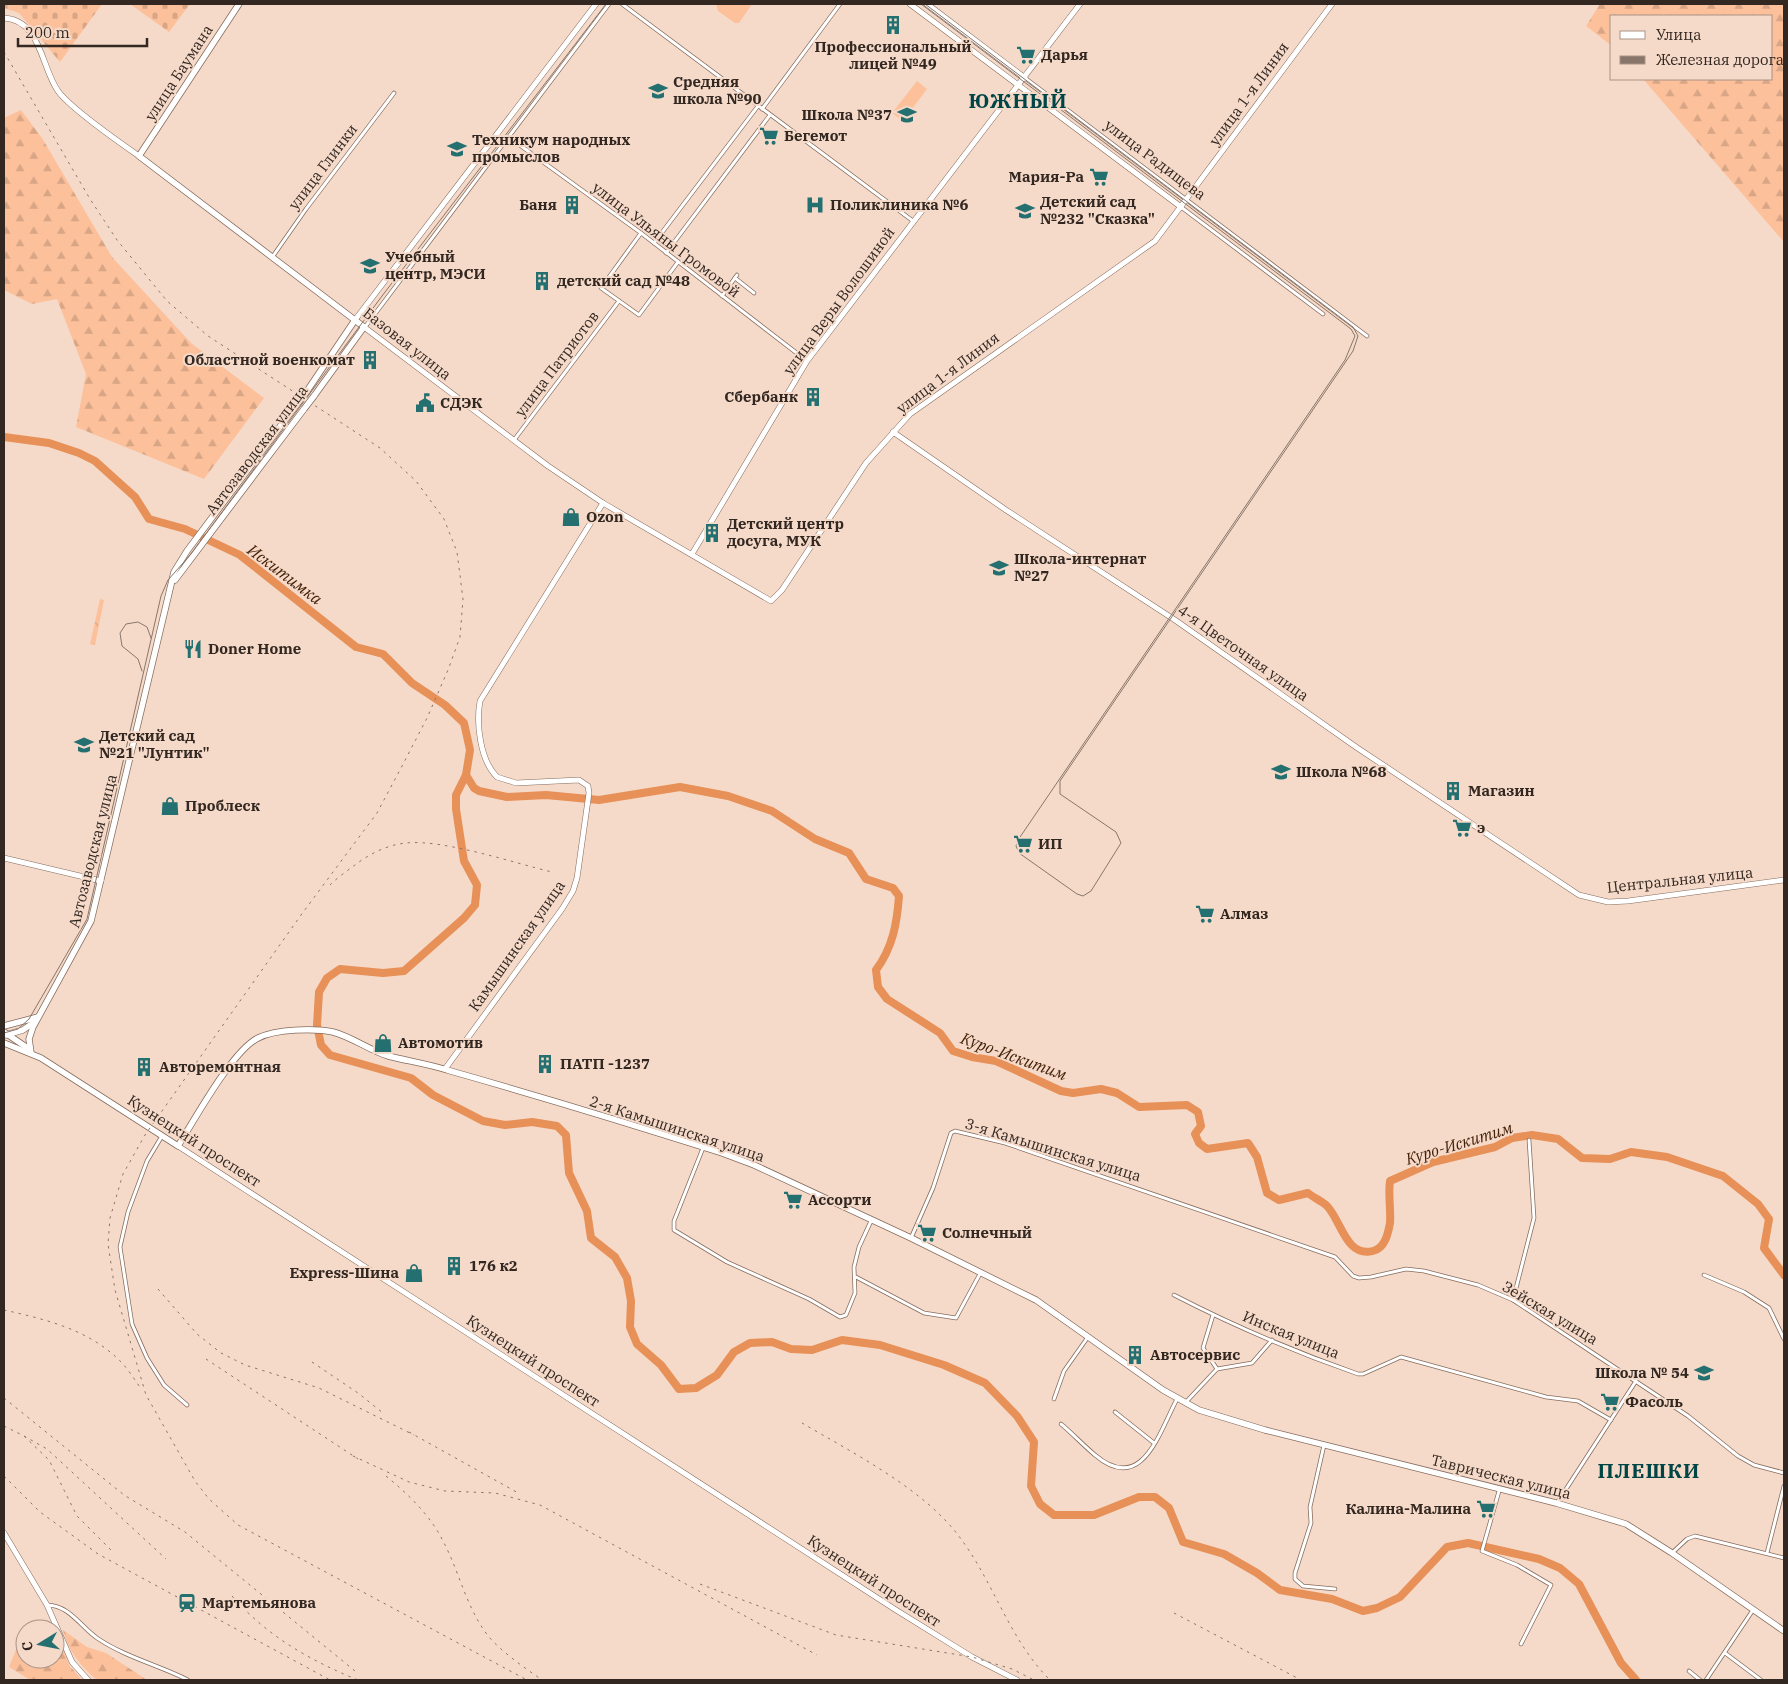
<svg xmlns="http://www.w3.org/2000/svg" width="1788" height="1684" font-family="'IBM Plex Serif',serif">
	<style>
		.grass { fill: #fcc09b }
		.forest { fill: url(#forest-firs) }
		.cemetery { fill: url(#cemetery-stones) }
		.park { fill: url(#park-crowns) }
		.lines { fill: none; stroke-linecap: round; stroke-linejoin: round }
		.river { stroke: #e79058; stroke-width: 8 }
		.street-casing { stroke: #856c5d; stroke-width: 4.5 }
		.secondary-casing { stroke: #856c5d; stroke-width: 6 }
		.primary-casing { stroke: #856c5d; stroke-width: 7 }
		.street { stroke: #fff; stroke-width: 3 }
		.secondary { stroke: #fff; stroke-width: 5 }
		.primary { stroke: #fff; stroke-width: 5.5 }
		.tram { stroke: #88766b; stroke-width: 1 }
		.rail { stroke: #88766b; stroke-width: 1; stroke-dasharray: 2.5 5; stroke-linecap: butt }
		.primary-bridge-casing { stroke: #856c5d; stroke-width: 7; stroke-linecap: butt }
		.primary-bridge { stroke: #fff; stroke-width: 5.5 }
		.labels { text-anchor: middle; stroke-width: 4; stroke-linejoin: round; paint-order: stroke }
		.poi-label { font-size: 15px; font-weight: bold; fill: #322721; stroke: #f6dac9; text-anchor: start }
		.street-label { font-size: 15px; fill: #322721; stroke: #f6dac9 }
		.water-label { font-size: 16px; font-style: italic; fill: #432108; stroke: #f6dac9 }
		.district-label { font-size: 20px; font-weight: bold; letter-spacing: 1px; fill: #004545; stroke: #f6dac9 }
	</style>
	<defs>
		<pattern id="forest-firs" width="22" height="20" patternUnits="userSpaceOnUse" patternTransform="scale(1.25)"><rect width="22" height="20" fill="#fcc09b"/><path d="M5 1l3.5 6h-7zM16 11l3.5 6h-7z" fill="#d8a585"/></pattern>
		<pattern id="cemetery-stones" width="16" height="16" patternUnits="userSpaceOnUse" patternTransform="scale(1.25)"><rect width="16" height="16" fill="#fcc09b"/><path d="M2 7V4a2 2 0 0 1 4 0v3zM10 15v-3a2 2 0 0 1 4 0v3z" fill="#d8a585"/></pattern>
		<pattern id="park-crowns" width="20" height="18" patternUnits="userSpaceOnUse" patternTransform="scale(1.25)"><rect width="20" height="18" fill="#fcc09b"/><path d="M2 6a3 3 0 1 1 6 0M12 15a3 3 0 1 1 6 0" fill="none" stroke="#d8a585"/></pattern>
	</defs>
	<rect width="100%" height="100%" fill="#f6dac9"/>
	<g class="grass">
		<polygon points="716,4 752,4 739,23 735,23 718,11"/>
		<polygon points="917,81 927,89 903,121 892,113"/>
	</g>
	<g class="forest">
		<polygon points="1600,4 1784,4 1784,242 1643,79 1772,79 1772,16 1612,16 1612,46 1586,26"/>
		<polygon points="21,110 42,138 112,257 191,343 264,398 204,479 76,427 86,374 57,299 32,304 4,290 4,118"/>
		<polygon points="42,1622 53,1629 25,1629 25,1659 55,1659 55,1630 58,1632 69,1665 82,1680 30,1680 9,1667 25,1627"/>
		<path d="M63 1630 87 1647 106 1653 147 1680H151H97C82 1668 67 1649 63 1630Z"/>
	</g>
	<g class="cemetery">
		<polygon points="4,4 102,4 60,62 19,13 4,8"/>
		<polygon points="130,4 190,4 169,32"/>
	</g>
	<polygon class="park" points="100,599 104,600 95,645 90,644"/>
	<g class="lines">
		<g class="river">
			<polyline points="4,437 49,443 79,453 95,461 135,497 149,519 185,529 240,555 356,647 383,654 412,683 445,705 464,723 470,750 466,775 456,795 456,809 464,861 477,885 475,905 464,918 404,971 383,973 340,969 327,978 319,992 317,1025 321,1045 330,1055 411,1078 433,1095 483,1121 505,1125 532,1122 557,1126 566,1135 569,1173 587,1211 591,1238 615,1257 627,1278 631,1301 630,1327 637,1344 661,1365 679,1389 696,1388 717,1375 734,1352 750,1343 772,1342 791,1349 812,1350 842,1340 880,1345 944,1365 985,1383 1017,1416 1034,1442 1031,1486 1040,1504 1054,1515 1094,1515 1139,1497 1155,1497 1169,1508 1183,1542 1224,1554 1257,1573 1280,1590 1332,1599 1363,1611 1377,1608 1400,1597 1447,1547 1468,1543 1539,1559 1560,1568 1579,1584 1621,1663 1636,1680"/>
			<path d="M466 775 474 788 479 791 507 797 546 795 599 800 680 787 728 796 772 811 815 839 849 853 866 879 893 888 899 896C897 923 893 947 876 970L878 987 887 999 940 1033 953 1051 972 1057 996 1061 1061 1091 1073 1093 1101 1089 1117 1093 1139 1107 1187 1105 1198 1112 1201 1126 1195 1134 1199 1143 1207 1149 1248 1143 1257 1157 1267 1193 1279 1200 1308 1193C1314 1198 1322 1201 1327 1206 1341 1220 1346 1258 1373 1251 1385 1248 1388 1234 1390 1223 1391 1209 1388 1195 1390 1181L1433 1162 1495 1147 1512 1138 1532 1135 1558 1139 1582 1158 1610 1159 1631 1152 1667 1157 1723 1176 1758 1204 1769 1219 1764 1248 1784 1275"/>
		</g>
		<g class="street-casing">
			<g id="street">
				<polyline points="622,4 913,221"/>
				<polyline points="1025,78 1367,336"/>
				<polyline points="762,109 840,4"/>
				<polyline points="510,138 641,233 807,361"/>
				<polyline points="1181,207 1323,314"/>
				<polyline points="641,233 601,288 639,315 678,262"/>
				<polyline points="654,243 758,106"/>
				<polyline points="666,253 770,115"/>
				<polyline points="273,256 306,209 394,93"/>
				<polyline points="735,278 754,293"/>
				<polyline points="722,296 737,275"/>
				<polyline points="365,327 609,4"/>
				<polyline points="514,440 619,301"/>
				<polyline points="162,1136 147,1161 128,1212 120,1247 132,1324 147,1358 164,1385 187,1405"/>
				<polyline points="703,1148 674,1221 674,1230 727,1262 809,1299 840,1317 846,1315 855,1293 854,1267 859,1247 871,1221"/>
				<polyline points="911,1238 933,1188 951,1133 955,1131 1005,1143 1335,1257 1353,1276 1359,1278 1371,1277 1406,1269 1424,1271 1478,1285 1513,1300 1688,1416 1738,1456 1754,1465 1784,1473"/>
				<polyline points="1704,1275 1744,1292 1769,1308 1784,1339"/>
				<polyline points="856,1277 924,1313 956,1318 981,1272"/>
				<path d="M1174 1295C1234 1326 1295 1352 1358 1374H1363L1401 1357 1546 1397 1578 1401 1611 1420"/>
				<polyline points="1513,1300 1534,1218 1529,1140"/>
				<polyline points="1213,1315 1203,1348 1217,1369"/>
				<polyline points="1054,1399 1064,1371 1088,1337"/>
				<polyline points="1186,1402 1217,1369 1252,1363 1272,1340"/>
				<polyline points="1115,1412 1154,1443"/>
				<path d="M1061 1424C1073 1434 1083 1445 1095 1455 1142 1495 1159 1433 1177 1399"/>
				<polyline points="1324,1445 1310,1507 1311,1523 1295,1573 1295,1579 1303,1586 1335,1589"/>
				<polyline points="1499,1491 1482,1551 1517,1565 1551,1585 1521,1644"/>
				<polyline points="1557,1503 1636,1381"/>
				<polyline points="1672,1553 1687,1539 1695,1536 1784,1558"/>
				<polyline points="1767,1553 1784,1486"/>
				<path d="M47 1605C69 1605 81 1627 97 1638 125 1657 158 1665 188 1680"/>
				<polyline points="1725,1653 1761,1680"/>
				<polyline points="1689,1671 1700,1680"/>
				<polyline points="1706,1680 1753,1610"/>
			</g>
		</g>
		<g class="secondary-casing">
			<g id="secondary">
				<polyline points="910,4 1181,207"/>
				<polyline points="927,4 1025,78"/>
				<path d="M4 18C41 20 41 67 58 91 71 109 119 142 139 156"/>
				<polyline points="355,320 596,4"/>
				<polyline points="364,327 548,466 603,503 771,601 782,590 866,463 910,414 1155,241 1332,4"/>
				<polyline points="893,432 1006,510 1175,620 1356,747 1579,895 1608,902 1628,901 1784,880"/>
				<polyline points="692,554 807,361 1080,4"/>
				<polyline points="4,858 101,881"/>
				<path d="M445 1069 562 909 573 891 577 878 589 793 588 786 579 780 516 783 497 777C480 760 476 724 480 701L603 503"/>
				<polyline points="178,1146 896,1610 972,1657 1017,1680"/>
				<polyline points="4,1533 47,1605 72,1662 88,1680"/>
			</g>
		</g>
		<g class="primary-casing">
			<g id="primary">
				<polyline points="239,4 139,156 364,327 314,396"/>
				<polyline points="307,391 355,320"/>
				<polyline points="175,580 304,409"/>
				<polyline points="4,1026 38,1017"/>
				<polyline points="4,1032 29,1049"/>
				<polyline points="6,1035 23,1030 33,1023"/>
				<path d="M4 1043 41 1058 178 1146C195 1119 232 1051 258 1038 276 1029 314 1028 333 1032 352 1037 369 1050 388 1056 408 1061 428 1064 447 1070 539 1096 631 1124 722 1153L754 1165 911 1238 1036 1300 1163 1390 1199 1410 1265 1430 1556 1503 1626 1524 1672 1553 1784 1631"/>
				<polyline points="31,1053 29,1039 33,1027 91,921 174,572 187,551 297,404"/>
			</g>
		</g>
		<use href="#street" class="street"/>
		<use href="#secondary" class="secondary"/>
		<use href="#primary" class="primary"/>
		<g class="tram">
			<polyline points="921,4 1351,329 1355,336 1345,360 1018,840 1016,846 1019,853 1077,894 1083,896 1091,891 1121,843 1116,832 1060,794 1060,781 1353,351 1358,336 1353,327 925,4"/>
			<polyline points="142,671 138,659 122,646 120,633 126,624 138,622 147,627 151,638"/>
			<polyline points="4,1033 18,1029 29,1019 87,919 161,596 168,580 191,554 382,296 606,4"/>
		</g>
		<g class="rail">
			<polyline points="4,52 90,199 117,240 167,301 208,336 380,448 416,481 444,519 457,552 463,599 460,637 448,670 427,718 401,768 377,813 301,915 145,1135 123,1174 110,1218 108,1244 115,1290 146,1395 195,1481 209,1499 238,1525 527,1680"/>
			<path d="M330 885C336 879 344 873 351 868 366 856 385 845 406 843 443 839 514 863 552 872"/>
			<polyline points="158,1289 197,1334 221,1353 245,1365 319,1388 414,1435"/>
			<path d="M4 1310C44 1319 87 1329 118 1359 127 1367 134 1379 142 1390"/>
			<polyline points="206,1359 358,1459"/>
			<polyline points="312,1362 358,1393 383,1413"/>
			<polyline points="4,1398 124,1495 185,1532 355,1671"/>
			<path d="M802 1423C853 1453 926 1490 961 1539 995 1585 1009 1639 1050 1680"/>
			<polyline points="4,1426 24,1436 49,1460 77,1516 111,1550"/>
			<polyline points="409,1432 520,1494"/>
			<polyline points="24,1436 47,1449 166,1559"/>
			<polyline points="353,1456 409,1482 445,1491 495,1493 540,1505 817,1655"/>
			<polyline points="4,1476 40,1512 98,1554 330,1680"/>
			<path d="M386 1476C409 1495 430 1515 443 1541 460 1573 466 1608 489 1637 503 1653 525 1668 542 1680"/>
			<polyline points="700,1584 836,1635 972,1657 1012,1669 1034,1680"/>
			<path d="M232 1596C267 1636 309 1660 358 1680"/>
			<polyline points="1174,1613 1301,1680"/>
		</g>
		<g class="primary-bridge-casing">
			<g id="primary-bridge">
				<polyline points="297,404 307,391"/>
				<polyline points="304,409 314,396"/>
			</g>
		</g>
		<use href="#primary-bridge" class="primary-bridge"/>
	</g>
	<defs>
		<g id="building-bare" transform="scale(1.5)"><path d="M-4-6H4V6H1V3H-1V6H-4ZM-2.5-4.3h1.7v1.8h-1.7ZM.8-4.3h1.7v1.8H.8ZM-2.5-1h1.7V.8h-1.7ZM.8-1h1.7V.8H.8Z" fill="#246f6f" stroke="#f6dac9" stroke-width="2.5" paint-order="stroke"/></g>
		<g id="supermarket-bare" transform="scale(1.5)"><path d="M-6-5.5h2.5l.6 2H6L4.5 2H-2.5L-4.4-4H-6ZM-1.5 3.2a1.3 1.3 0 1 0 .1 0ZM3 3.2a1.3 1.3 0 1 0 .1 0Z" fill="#246f6f" stroke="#f6dac9" stroke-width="2.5" paint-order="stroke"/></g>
		<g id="school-bare" transform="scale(1.5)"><path d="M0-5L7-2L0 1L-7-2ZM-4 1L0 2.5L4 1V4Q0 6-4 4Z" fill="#246f6f" stroke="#f6dac9" stroke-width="2.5" paint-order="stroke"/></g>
		<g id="university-bare" transform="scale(1.5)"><path d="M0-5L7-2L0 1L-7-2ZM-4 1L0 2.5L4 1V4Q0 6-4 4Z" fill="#246f6f" stroke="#f6dac9" stroke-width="2.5" paint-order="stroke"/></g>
		<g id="hospital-bare" transform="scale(1.5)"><path d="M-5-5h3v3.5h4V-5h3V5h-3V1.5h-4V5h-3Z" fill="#246f6f" stroke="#f6dac9" stroke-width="2.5" paint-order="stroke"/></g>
		<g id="civic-bare" transform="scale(1.5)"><path d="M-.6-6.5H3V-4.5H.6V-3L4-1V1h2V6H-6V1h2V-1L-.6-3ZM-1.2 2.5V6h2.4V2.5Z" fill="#246f6f" stroke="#f6dac9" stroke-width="2.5" paint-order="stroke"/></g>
		<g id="shop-bare" transform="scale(1.5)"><path d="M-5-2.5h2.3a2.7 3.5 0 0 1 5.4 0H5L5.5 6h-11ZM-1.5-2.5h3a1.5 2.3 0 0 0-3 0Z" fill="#246f6f" stroke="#f6dac9" stroke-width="2.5" paint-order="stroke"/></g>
		<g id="restaurant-bare" transform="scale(1.5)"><path d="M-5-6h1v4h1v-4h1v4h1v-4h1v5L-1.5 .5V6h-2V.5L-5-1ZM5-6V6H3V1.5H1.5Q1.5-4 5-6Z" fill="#246f6f" stroke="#f6dac9" stroke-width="2.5" paint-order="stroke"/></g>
		<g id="station-bare" transform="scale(1.5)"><path d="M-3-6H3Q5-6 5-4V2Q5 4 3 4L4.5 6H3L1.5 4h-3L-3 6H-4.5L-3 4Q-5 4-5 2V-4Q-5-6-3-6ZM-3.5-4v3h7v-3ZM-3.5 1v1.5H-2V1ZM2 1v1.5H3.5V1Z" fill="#246f6f" stroke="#f6dac9" stroke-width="2.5" paint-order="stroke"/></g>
	</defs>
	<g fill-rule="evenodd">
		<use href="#building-bare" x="893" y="25"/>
		<use href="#supermarket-bare" x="1026" y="55"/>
		<use href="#school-bare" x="658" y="91"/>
		<use href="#school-bare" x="907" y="115"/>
		<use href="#supermarket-bare" x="769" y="136"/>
		<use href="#university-bare" x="457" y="149"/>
		<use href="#supermarket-bare" x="1099" y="177"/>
		<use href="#building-bare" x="572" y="205"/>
		<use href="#hospital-bare" x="815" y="205"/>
		<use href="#school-bare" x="1025" y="211"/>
		<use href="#school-bare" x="370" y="266"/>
		<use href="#building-bare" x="542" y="281"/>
		<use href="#building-bare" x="370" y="360"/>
		<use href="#building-bare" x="813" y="397"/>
		<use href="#civic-bare" x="425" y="403"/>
		<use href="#shop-bare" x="571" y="517"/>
		<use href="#building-bare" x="712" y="533"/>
		<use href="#school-bare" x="999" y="568"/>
		<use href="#restaurant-bare" x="193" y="649"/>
		<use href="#school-bare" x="84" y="745"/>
		<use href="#school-bare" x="1281" y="772"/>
		<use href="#building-bare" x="1453" y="791"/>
		<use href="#shop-bare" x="170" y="806"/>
		<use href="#supermarket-bare" x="1462" y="828"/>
		<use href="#supermarket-bare" x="1023" y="844"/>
		<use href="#supermarket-bare" x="1205" y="914"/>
		<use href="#shop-bare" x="383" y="1043"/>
		<use href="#building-bare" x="545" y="1064"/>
		<use href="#building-bare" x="144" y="1067"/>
		<use href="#supermarket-bare" x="793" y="1200"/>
		<use href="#supermarket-bare" x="927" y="1233"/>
		<use href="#building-bare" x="454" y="1266"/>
		<use href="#shop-bare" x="414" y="1273"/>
		<use href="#building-bare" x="1135" y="1355"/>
		<use href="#school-bare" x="1704" y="1373"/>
		<use href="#supermarket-bare" x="1610" y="1402"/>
		<use href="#supermarket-bare" x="1486" y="1509"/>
		<use href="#station-bare" x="187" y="1603"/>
	</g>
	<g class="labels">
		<g class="poi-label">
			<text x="893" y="52" text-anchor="middle">Профессиональный<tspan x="893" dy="17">лицей №49</tspan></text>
			<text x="1041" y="60">Дарья</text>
			<text x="673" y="87">Средняя<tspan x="673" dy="17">школа №90</tspan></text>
			<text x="892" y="120" text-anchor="end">Школа №37</text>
			<text x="784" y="141">Бегемот</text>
			<text x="472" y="145">Техникум народных<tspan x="472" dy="17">промыслов</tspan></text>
			<text x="1084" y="182" text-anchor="end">Мария-Ра</text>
			<text x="1040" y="207">Детский сад<tspan x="1040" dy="17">№232 "Сказка"</tspan></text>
			<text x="557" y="210" text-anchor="end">Баня</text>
			<text x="830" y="210">Поликлиника №6</text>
			<text x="385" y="262">Учебный<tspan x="385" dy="17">центр, МЭСИ</tspan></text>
			<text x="557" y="286">детский сад №48</text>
			<text x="355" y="365" text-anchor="end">Областной военкомат</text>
			<text x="798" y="402" text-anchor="end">Сбербанк</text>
			<text x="440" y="408">СДЭК</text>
			<text x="586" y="522">Ozon</text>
			<text x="727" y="529">Детский центр<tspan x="727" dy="17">досуга, МУК</tspan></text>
			<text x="1014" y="564">Школа-интернат<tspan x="1014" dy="17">№27</tspan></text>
			<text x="208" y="654">Doner Home</text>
			<text x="99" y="741">Детский сад<tspan x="99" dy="17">№21 "Лунтик"</tspan></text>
			<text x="1296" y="777">Школа №68</text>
			<text x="1468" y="796">Магазин</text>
			<text x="185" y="811">Проблеск</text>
			<text x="1477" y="833">э</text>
			<text x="1038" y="849">ИП</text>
			<text x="1220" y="919">Алмаз</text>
			<text x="398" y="1048">Автомотив</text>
			<text x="560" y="1069">ПАТП -1237</text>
			<text x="159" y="1072">Авторемонтная</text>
			<text x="808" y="1205">Ассорти</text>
			<text x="942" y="1238">Солнечный</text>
			<text x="469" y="1271">176 к2</text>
			<text x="399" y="1278" text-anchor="end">Express-Шина</text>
			<text x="1150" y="1360">Автосервис</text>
			<text x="1689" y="1378" text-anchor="end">Школа № 54</text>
			<text x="1625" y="1407">Фасоль</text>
			<text x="1471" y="1514" text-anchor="end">Калина-Малина</text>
			<text x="202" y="1608">Мартемьянова</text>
		</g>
		<g class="street-label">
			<text transform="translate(179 73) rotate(-57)" y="5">улица Баумана</text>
			<text transform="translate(1249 94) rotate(-54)" y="5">улица 1-я Линия</text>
			<text transform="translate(1155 160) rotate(37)" y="5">улица Радищева</text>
			<text transform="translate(323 167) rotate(-53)" y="5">улица Глинки</text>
			<text transform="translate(666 240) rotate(37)" y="5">улица Ульяны Громовой</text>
			<text transform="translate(839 301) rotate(-54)" y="5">улица Веры Волошиной</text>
			<text transform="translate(407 344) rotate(38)" y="5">Базовая улица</text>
			<text transform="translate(557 364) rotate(-53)" y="5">улица Патриотов</text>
			<text transform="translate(948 373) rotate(-37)" y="5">улица 1-я Линия</text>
			<text transform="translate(257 450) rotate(-53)" y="5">Автозаводская улица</text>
			<text transform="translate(1243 653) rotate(35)" y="5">4-я Цветочная улица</text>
			<text transform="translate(93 851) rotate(-76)" y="5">Автозаводская улица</text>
			<text transform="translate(1680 880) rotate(-6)" y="5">Центральная улица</text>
			<text transform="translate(517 946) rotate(-55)" y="5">Камышинская улица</text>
			<text transform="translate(677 1129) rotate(18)" y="5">2-я Камышинская улица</text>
			<text transform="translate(194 1141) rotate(33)" y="5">Кузнецкий проспект</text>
			<text transform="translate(1053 1150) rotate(17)" y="5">3-я Камышинская улица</text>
			<text transform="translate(1550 1313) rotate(31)" y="5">Зейская улица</text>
			<text transform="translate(1291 1335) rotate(22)" y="5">Инская улица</text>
			<text transform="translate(533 1361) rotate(33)" y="5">Кузнецкий проспект</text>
			<text transform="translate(1501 1477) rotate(14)" y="5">Таврическая улица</text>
			<text transform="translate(874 1581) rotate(33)" y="5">Кузнецкий проспект</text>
		</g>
		<g class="water-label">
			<text transform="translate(285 574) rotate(37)" y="6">Искитимка</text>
			<text transform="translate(1014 1056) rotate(20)" y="6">Куро-Искитим</text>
			<text transform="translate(1459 1143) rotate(-17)" y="6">Куро-Искитим</text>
		</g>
		<g class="district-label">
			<text x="1018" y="108">ЮЖНЫЙ</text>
			<text x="1649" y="1478">ПЛЕШКИ</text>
		</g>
	</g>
	<rect width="1788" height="1684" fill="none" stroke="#322721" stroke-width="10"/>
	<rect x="1610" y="15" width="162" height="65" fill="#f6dac9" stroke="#a89286"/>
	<rect x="1620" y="31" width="25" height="8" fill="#ffffff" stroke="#a89286"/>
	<text x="1656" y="40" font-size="15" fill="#322721">Улица</text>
	<rect x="1620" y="56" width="25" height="8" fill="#88766b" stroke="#a89286"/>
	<text x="1656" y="65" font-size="15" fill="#322721">Железная дорога</text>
	<g transform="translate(40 1644) rotate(260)"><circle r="24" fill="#f6dac9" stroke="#a89286"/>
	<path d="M0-4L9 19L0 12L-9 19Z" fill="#246f6f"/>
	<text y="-8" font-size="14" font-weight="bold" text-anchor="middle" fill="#322721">С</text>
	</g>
	<path d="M18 38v8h129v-8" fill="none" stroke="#322721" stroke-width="2.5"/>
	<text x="25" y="38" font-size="15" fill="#322721" stroke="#f6dac9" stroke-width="4" paint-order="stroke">200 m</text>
</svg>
